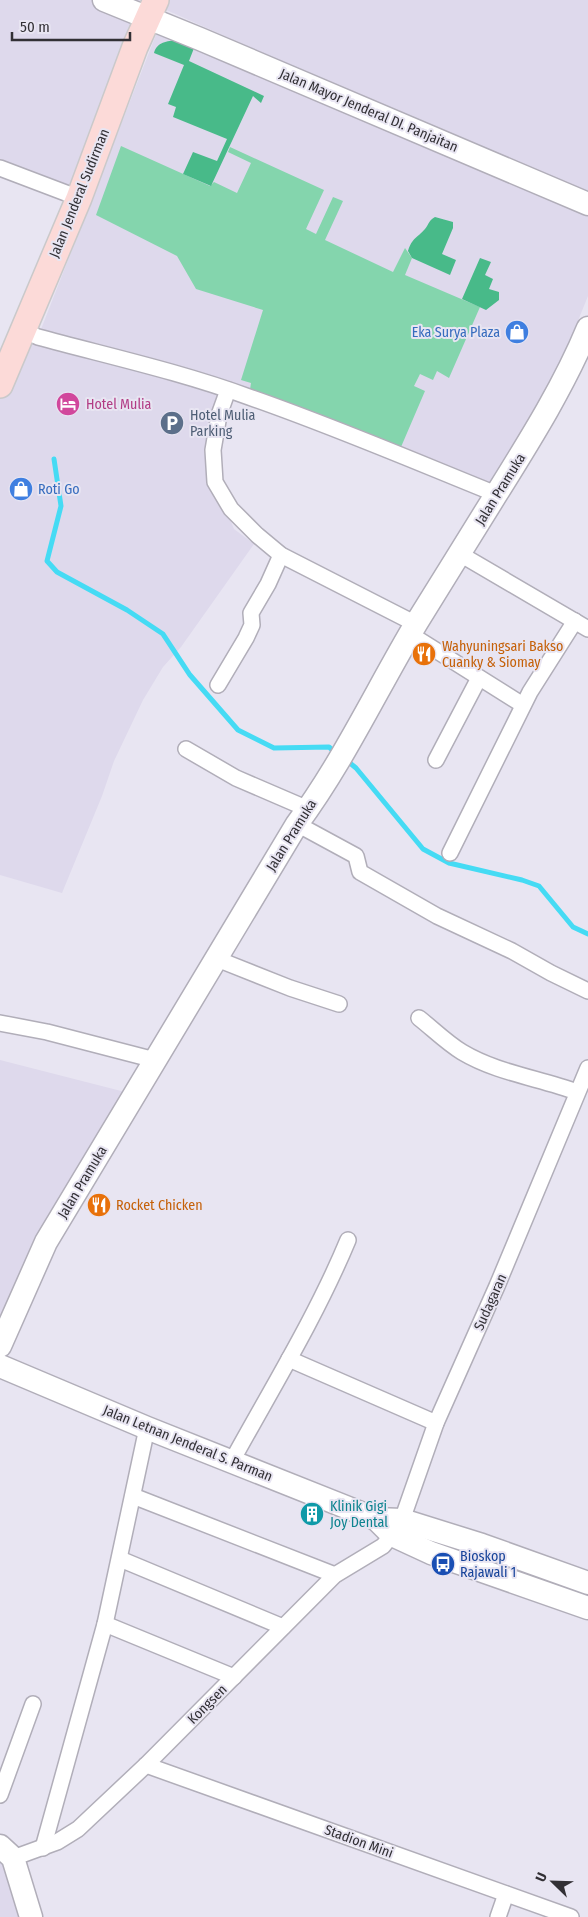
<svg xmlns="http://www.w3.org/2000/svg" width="588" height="1917" font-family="'Fira Sans Condensed',sans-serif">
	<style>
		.built { fill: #ded9ec }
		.green { fill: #84d5ad }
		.forest { fill: #48ba89 }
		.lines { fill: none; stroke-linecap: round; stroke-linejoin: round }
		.stream { stroke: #45dbf4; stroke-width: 5 }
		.street-casing { stroke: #b1aeb9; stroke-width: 18 }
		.secondary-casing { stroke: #b1aeb9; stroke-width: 25 }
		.primary-casing { stroke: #cac9ca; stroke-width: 28 }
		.street { stroke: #fff; stroke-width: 15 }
		.secondary { stroke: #fff; stroke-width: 22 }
		.primary { stroke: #fcdad8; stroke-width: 25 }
		.labels { text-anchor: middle; stroke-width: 4; stroke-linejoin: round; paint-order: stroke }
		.street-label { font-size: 14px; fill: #323035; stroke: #e8e5f2 }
		.shop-label { font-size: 14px; fill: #366cbe; stroke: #e8e5f2; text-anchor: end }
		.hotel-label { font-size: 14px; fill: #b23c85; stroke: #e8e5f2; text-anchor: start }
		.service-label { font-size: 14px; fill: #4e5e75; stroke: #e8e5f2; text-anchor: start }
		.food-label { font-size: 14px; fill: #c56008; stroke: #e8e5f2; text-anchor: start }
		.culture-label { font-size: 14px; fill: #0d838f; stroke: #e8e5f2; text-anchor: start }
		.transit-label { font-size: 14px; fill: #164399; stroke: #e8e5f2; text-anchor: start }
	</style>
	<rect width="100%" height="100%" fill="#e8e5f2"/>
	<g class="built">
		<polygon points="0,0 152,0 70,201 0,172"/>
		<polygon points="168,0 588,0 588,197 164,9"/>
		<polygon points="159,27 588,204 588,296 539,417 496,494 228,390 208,465 234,529 254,544 181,647 163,667 143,700 114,761 102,796 62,893 0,875 0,376 18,329 38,337"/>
		<polygon points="0,1060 129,1093 0,1345"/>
		<polygon points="0,1846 31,1917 0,1917"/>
	</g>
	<polygon class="green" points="121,146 210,186 214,182 237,193 251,163 228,152 230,147 324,190 306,229 316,234 333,197 343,201 325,240 393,272 405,248 412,258 405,275 480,307 449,378 437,371 433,380 420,374 414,386 425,391 398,454 249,396 251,383 241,380 263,310 196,289 177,256 96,215"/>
	<g class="forest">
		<path d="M177 40 196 43 189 61 264 96 261 103 253 96 211 186 183 174 193 152 217 161 227 139 173 117 176 107 168 104 184 65 154 53C157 42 167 41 177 40Z"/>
		<path d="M435 217 453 222V228L442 254 456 260 450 275 412 258 408 251C412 238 417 238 425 229 429 224 429 220 435 217Z"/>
		<polygon points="480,258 491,262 485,275 493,279 489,289 499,292 499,300 486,310 462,299"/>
	</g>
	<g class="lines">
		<g class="stream">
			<polyline points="54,459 61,506 47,561 57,572 127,610 163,634 190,675 238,730 274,748 329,747 336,753"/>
			<polyline points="345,759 356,768 423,849 449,863 522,880 539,886 573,927 588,934"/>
		</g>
		<g class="street-casing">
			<g id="street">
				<polyline points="0,168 79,198"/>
				<path d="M22 330 38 337C108 356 181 372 249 397 333 426 414 461 496 494"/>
				<polyline points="228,390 219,415 213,450 215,482 231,509 257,535 281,555 416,624"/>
				<polyline points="460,554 588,629"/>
				<polyline points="410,634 523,705"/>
				<polyline points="218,685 246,638 252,625 251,613 268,584 281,555"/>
				<polyline points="186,749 236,778 308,809"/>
				<polyline points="436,760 479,678"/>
				<polyline points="297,824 356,856 360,872 437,916 512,951 551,973 588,991"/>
				<polyline points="450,853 530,692 575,621"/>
				<polyline points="217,959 290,988 339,1004"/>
				<path d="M419 1018C433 1029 447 1043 462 1052 497 1073 539 1078 577 1092"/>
				<polyline points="0,1023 47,1032 155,1060"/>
				<polyline points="289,1359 436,1423"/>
				<path d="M232 1461C272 1388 316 1317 348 1240"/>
				<polyline points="133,1496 335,1575"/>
				<polyline points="120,1559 283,1627"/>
				<polyline points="105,1624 234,1677"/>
				<polyline points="146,1765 571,1917"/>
				<polyline points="0,1795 33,1704"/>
				<polyline points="43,1848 105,1624 147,1428"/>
				<polyline points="13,1858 57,1842 78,1829 146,1765 335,1575 383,1546 392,1535 402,1520 436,1423 497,1286 588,1068"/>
				<polyline points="498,1917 506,1894"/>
			</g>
		</g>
		<g class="secondary-casing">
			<g id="secondary">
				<polyline points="104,0 200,39 588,204"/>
				<path d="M0 1346 46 1242 297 824C343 762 377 689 417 622 444 579 470 536 497 493 530 440 564 386 588 328"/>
				<polyline points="0,1366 147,1428 376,1519 402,1520 482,1545 588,1583"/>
				<polyline points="376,1519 392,1535 431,1553 588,1608"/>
				<polyline points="0,1846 13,1858 31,1917"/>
			</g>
		</g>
		<g class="primary-casing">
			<polyline id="primary" points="0,385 79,198 135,47 156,0"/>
		</g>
		<use href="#street" class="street"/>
		<use href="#secondary" class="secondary"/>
		<use href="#primary" class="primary"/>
	</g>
	<defs>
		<g id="shop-disc" transform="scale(1.25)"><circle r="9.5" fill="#3f7fe0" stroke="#e8e5f2"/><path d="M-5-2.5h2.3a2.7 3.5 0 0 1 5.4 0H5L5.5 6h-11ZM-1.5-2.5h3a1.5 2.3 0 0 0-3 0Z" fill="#fff"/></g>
		<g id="hotel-disc" transform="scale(1.25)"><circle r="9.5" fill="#d1479c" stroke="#e8e5f2"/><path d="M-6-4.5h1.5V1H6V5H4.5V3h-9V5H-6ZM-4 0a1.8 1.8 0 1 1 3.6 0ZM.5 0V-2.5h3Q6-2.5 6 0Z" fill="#fff"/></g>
		<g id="parking-disc" transform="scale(1.25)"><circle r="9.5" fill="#5c6f8a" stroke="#e8e5f2"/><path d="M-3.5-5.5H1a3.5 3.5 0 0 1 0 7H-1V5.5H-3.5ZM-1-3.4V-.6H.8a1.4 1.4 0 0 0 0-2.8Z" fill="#fff"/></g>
		<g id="restaurant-disc" transform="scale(1.25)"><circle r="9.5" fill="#e8710a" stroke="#e8e5f2"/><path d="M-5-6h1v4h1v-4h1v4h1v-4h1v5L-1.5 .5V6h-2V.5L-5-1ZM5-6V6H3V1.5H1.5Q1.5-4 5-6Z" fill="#fff"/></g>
		<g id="building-disc" transform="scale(1.25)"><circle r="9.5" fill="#0f9aa8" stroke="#e8e5f2"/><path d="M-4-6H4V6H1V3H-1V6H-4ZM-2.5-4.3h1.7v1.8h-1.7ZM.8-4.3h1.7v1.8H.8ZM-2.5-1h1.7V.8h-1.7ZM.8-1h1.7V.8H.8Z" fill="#fff"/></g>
		<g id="bus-disc" transform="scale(1.25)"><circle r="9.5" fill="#1a4fb4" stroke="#e8e5f2"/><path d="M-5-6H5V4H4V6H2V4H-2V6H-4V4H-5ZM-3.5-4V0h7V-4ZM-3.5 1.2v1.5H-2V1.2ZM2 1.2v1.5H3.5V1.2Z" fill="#fff"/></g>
	</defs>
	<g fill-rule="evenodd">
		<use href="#shop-disc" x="517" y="332"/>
		<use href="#hotel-disc" x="68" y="404"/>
		<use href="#parking-disc" x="172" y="423"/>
		<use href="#shop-disc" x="21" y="489"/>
		<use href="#restaurant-disc" x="424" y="654"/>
		<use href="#restaurant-disc" x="99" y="1205"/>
		<use href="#building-disc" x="312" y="1514"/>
		<use href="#bus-disc" x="443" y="1564"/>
	</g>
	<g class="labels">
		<g class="street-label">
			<text transform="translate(369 110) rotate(23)" y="5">Jalan Mayor Jenderal DI. Panjaitan</text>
			<text transform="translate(79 193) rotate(-68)" y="5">Jalan Jenderal Sudirman</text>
			<text transform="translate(500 489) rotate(-58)" y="5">Jalan Pramuka</text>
			<text transform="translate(291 835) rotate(-58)" y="5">Jalan Pramuka</text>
			<text transform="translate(82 1182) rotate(-59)" y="5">Jalan Pramuka</text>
			<text transform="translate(490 1302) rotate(-66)" y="5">Sudagaran</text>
			<text transform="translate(188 1443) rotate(22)" y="5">Jalan Letnan Jenderal S. Parman</text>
			<text transform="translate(207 1704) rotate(-45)" y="5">Kongsen</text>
			<text transform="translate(359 1841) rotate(20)" y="5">Stadion Mini</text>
		</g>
		<g class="shop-label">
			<text x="500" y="337">Eka Surya Plaza</text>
			<text x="38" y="494" text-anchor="start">Roti Go</text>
		</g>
		<g class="hotel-label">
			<text x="86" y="409">Hotel Mulia</text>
		</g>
		<g class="service-label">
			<text x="190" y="420">Hotel Mulia<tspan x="190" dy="16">Parking</tspan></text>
		</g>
		<g class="food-label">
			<text x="442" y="651">Wahyuningsari Bakso<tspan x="442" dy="16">Cuanky &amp; Siomay</tspan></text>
			<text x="116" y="1210">Rocket Chicken</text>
		</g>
		<g class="culture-label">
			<text x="330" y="1511">Klinik Gigi<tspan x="330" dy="16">Joy Dental</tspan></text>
		</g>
		<g class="transit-label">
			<text x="460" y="1561">Bioskop<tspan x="460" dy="16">Rajawali 1</tspan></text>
		</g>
	</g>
	<g transform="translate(553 1882) rotate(293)" stroke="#e8e5f2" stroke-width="4" paint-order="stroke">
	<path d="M0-4L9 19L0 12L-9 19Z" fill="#323035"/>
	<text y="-8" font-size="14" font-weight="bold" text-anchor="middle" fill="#323035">U</text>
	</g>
	<path d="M12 32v8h118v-8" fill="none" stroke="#323035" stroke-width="2.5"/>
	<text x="20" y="32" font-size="15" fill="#323035" stroke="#e8e5f2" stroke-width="4" paint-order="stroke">50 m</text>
</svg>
